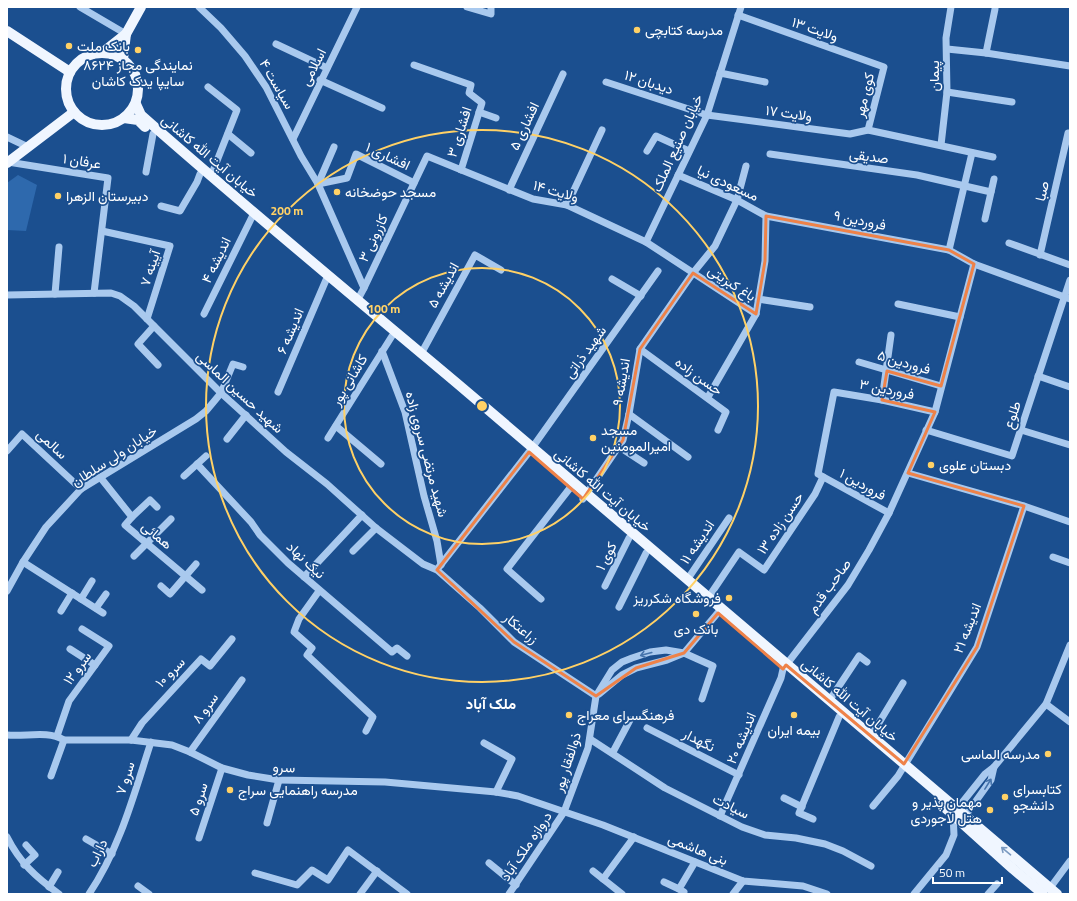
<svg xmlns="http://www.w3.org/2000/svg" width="1077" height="901" font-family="'Titillium Web',Vazirmatn,sans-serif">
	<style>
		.green { fill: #2e69ad }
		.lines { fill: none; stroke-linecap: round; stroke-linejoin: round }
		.minor { stroke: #a9c9ee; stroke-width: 7 }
		.major { stroke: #f0f6ff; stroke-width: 10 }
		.oneway { stroke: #4674ac }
		.oneway2 { stroke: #7b9ac1 }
		.marked { fill: none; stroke: #ee8249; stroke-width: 3; stroke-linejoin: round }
		.ring { fill: none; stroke: #ffd166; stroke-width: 2 }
		.poi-dot { fill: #ffd166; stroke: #1b4f8f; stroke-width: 1.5 }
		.labels { text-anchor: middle; stroke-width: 3.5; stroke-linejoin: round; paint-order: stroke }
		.street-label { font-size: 14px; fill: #fff; stroke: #1b4f8f }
		.poi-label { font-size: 14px; fill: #fff; stroke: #1b4f8f; text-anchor: start }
		.neighbourhood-label { font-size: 15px; font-weight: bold; fill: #fff; stroke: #1b4f8f }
		.centre { fill: #ffd166; stroke: #1b4f8f; stroke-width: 2 }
		.ring-label { font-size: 12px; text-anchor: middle; font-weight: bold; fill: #ffd166; stroke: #1b4f8f; stroke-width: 3.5; stroke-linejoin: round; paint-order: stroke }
	</style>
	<rect width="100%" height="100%" fill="#1b4f8f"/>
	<polygon class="green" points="18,175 37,185 26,231 7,230 7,183"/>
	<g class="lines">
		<g class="minor">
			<polyline points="80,7 126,34"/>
			<polyline points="199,7 221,28 245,56 266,87 301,156 318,184 364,288 357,301"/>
			<polyline points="467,7 491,14 491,7"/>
			<polyline points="738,15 884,67 868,130"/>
			<polyline points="276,44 327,68"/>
			<polyline points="947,49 986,53 1070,66"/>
			<polyline points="986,53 995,9"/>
			<polyline points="414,65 471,85 469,93 482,103 461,170"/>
			<polyline points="720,73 765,82"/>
			<polyline points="320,80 382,108"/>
			<polyline points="606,82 707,115 850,134 868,130 993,157"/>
			<polyline points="208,87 237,110 211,176"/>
			<polyline points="947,92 1012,102"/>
			<polyline points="479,112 496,118"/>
			<polyline points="228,134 251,153"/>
			<polyline points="7,137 28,147"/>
			<polyline points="293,139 357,7"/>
			<polyline points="941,145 947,92 946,38 951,7"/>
			<polyline points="647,151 656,136 689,151"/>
			<polyline points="770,154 917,175 991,192"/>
			<polyline points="8,162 108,178 94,293"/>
			<polyline points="146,172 153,134"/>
			<polyline points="678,175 737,200 766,216 949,250 974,264 1070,299"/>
			<polyline points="318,184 347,178 356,154 414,183"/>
			<polyline points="318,184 334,147"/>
			<polyline points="509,190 563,74"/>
			<polyline points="567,205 602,130"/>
			<polyline points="161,206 180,211 197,182 200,174"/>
			<polyline points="985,219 994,179"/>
			<polyline points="102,231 170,246 147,319"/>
			<polyline points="646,242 707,115 741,7"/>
			<polyline points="1009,243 1070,265"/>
			<polyline points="949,250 972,153"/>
			<polyline points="1040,255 1068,133 1070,133"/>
			<polyline points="612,279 641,296"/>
			<polyline points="364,288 427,156 533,199 567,205 646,242 756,314"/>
			<polyline points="55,294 59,247"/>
			<polyline points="7,295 111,293 120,296 134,306 221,393 286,452 327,484 376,528 423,564 437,570 480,608 514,642 596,696"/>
			<polyline points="758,299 810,307"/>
			<polyline points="898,304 960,317"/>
			<polyline points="204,314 252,217"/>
			<polyline points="154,326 138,344 158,365"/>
			<polyline points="640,349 726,412 718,430"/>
			<polyline points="382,351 405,412 424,496 437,541 441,565"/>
			<polyline points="421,354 475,255 501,270"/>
			<polyline points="859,362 941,386"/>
			<polyline points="1038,376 1070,387"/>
			<polyline points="278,392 326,280"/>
			<polyline points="708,397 756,314 765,261 766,216"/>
			<polyline points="882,400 891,335"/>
			<polyline points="629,414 688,457"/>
			<polyline points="336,426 381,464"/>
			<polyline points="926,430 1012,456 1070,280"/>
			<polyline points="1021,430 1070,445"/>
			<polyline points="328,438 392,336"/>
			<polyline points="227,439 246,415"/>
			<polyline points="618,446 644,463"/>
			<polyline points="532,448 658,271"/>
			<polyline points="7,451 22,434 81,489"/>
			<polyline points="197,464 251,522 260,535 288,563 392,652 397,648 407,656"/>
			<polyline points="908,473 1024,506 1070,522"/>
			<polyline points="184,476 206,456"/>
			<polyline points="100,477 132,517 125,525 202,590"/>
			<polyline points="583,499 623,440 629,414 640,349 693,273 715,246 737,200 746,166"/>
			<polyline points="889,513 818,474 834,392 882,400 935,412"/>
			<polyline points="132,517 150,500 157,507"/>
			<polyline points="353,551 376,528"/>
			<polyline points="134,556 171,519"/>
			<polyline points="1053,557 1070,563"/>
			<polyline points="23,562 103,613"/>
			<polyline points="439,567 529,452"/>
			<polyline points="304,577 362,515"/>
			<polyline points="687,580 729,518"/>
			<polyline points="161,586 170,594 196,564"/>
			<polyline points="605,586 629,538"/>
			<polyline points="7,591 23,562 46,527 81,489 196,419 206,411 221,393 233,364 243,367"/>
			<polyline points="319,591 299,619 294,632 312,648 307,655 373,717 366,731"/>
			<polyline points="708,598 739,552 764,570 815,494 823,477"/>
			<polyline points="81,599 92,581"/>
			<polyline points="541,599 507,569 570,488"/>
			<polyline points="619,607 646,553"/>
			<polyline points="96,608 106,594"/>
			<polyline points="61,611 72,593"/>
			<polyline points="70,649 95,665"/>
			<polyline points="599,694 622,675 636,668 667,660 684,653 721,609"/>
			<polyline points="829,701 859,656 867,662"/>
			<polyline points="1046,704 1070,722"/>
			<polyline points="647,728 739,775"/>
			<path d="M7 735C26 737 47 730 64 740H131L172 745 190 752 222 768 248 775 279 780 385 782 496 792 518 796 603 825 743 881 803 886 827 894"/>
			<polyline points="57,736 69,701 109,646 82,629"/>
			<polyline points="871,736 903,683"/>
			<polyline points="590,739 665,788 742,827 765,835 796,838 825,844 843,851 871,866"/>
			<polyline points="131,740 142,723 201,659 210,666 232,639"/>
			<polyline points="484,743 512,759 496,792"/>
			<polyline points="190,752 242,680"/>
			<polyline points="613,752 630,720"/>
			<polyline points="51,776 64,740"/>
			<polyline points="784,798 802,807"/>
			<polyline points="873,806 898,776 977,647 1024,506"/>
			<polyline points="720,816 781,678 783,669 848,585 869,550 889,513 935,412 974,264"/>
			<polyline points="813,819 799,813 839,717"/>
			<polyline points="963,819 991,780 994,767"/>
			<polyline points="267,823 279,780"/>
			<path d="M7 837C20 863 36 877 59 894"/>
			<polyline points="199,838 222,768"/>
			<polyline points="86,839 112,854"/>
			<polyline points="489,863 516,885"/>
			<polyline points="24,865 35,855 26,845"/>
			<polyline points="593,871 622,894"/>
			<polyline points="255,873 297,885 312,870 328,880 348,850 407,894"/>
			<polyline points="603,879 634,837"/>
			<polyline points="664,882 679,889"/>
			<polyline points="138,886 149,894"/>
			<polyline points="49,887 58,872"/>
			<polyline points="1050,888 1070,861"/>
			<path d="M89 894C120 848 134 794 151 742"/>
			<polyline points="360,894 377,871"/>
			<polyline points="509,894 564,812 588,748 596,696 612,670 622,662 632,658 650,652 666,650 684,653 713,666 702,699"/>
			<polyline points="683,894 684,892 679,889 695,862"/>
			<polyline points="733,894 743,881"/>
			<polyline points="914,894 946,855 954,835 953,814 985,774 994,767 1046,704 1070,645"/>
			<polyline points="988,894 997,884"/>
		</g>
		<g class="major">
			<polyline points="7,31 70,72"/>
			<circle cx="102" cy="89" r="36"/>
			<polyline points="102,53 126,34 141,7"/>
			<polyline points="123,59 126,34"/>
			<path d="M136 104 141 115C245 207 353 296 459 385 659 555 857 726 1057 894"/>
			<polyline points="124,118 138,120 145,127"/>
			<polyline points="7,163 74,112"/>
			<polyline points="942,805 1013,869 1043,894"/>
		</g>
	</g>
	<defs><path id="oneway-shaft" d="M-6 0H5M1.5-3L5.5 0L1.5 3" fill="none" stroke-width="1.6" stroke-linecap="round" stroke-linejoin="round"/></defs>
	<g class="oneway">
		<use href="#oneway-shaft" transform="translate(646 654) rotate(165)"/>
		<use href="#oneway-shaft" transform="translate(988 784) rotate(-58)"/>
	</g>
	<use class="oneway2" href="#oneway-shaft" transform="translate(1006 851) rotate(-140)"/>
	<path class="marked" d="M766 216 949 250 974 264 941 386 887 371 882 400 935 412 908 473 1024 506 977 647 904 764 786 665 783 669 718 613 684 653 636 668 596 696 514 642 437 570 529 452 583 499 623 440 640 349 693 273 756 314 765 261Z"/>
	<g class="ring">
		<circle cx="482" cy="406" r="138"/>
		<circle cx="482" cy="406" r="276"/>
	</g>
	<g class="poi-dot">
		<circle cx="637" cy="30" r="4"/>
		<circle cx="69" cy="46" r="4"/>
		<circle cx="138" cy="50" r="4"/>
		<circle cx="337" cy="192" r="4"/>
		<circle cx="58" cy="196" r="4"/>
		<circle cx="593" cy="438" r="4"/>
		<circle cx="931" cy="465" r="4"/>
		<circle cx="729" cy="598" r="4"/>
		<circle cx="696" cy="614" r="4"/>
		<circle cx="569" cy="715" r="4"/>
		<circle cx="794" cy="715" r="4"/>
		<circle cx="1048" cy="754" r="4"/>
		<circle cx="230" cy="790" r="4"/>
		<circle cx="1005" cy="797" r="4"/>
		<circle cx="990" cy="810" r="4"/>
	</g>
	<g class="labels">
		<g class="street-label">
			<text transform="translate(815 29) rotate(19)" y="5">ولایت ۱۳</text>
			<text transform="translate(313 67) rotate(-63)" y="5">اسلامی</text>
			<text transform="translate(934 76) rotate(-90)" y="5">پیمان</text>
			<text transform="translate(649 82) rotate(18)" y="5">دیدبان ۱۲</text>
			<text transform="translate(277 84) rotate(60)" y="5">سیاست ۴</text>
			<text transform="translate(864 95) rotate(-76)" y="5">کوی مهر</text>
			<text transform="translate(789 113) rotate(8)" y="5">ولایت ۱۷</text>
			<text transform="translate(524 126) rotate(-65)" y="5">افشاری ۵</text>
			<text transform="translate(459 132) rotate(-72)" y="5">افشاری ۳</text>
			<text transform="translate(677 143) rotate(-66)" y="5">خیابان صنیع الملک</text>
			<text transform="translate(210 156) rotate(40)" y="5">خیابان آیت الله کاشانی</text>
			<text transform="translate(388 156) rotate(25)" y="5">افشاری ۱</text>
			<text transform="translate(869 156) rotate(8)" y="5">صدیقی</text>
			<text transform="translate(82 161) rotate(9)" y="5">عرفان ۱</text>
			<text transform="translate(728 183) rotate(25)" y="5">مسعودی نیا</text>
			<text transform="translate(556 191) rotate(16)" y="5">ولایت ۱۴</text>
			<text transform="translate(1042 191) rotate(-77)" y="5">صبا</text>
			<text transform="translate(860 220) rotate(11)" y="5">فروردین ۹</text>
			<text transform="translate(373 238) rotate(-65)" y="5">کازرونی ۳</text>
			<text transform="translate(216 260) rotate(-64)" y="5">اندیشه ۴</text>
			<text transform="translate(150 268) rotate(-72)" y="5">آیینه ۷</text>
			<text transform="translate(732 283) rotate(33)" y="5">باغ کبریتی</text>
			<text transform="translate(443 285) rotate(-61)" y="5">اندیشه ۵</text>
			<text transform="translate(290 331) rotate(-67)" y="5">اندیشه ۶</text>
			<text transform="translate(585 352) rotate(-54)" y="5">شهید ذراتی</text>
			<text transform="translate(904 362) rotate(16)" y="5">فروردین ۵</text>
			<text transform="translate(699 376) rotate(36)" y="5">حسن زاده</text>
			<text transform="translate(349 380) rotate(-59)" y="5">کاشانی پور</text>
			<text transform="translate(621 382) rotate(-80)" y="5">اندیشه ۹</text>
			<text transform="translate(887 389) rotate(11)" y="5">فروردین ۳</text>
			<text transform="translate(240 392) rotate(43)" y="5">شهید حسین الماسی</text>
			<text transform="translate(1012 415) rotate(-72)" y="5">طلوع</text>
			<text transform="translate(52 444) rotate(43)" y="5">سالمی</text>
			<text transform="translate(427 454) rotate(75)" y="5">شهید مرتضی سروی زاده</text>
			<text transform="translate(114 456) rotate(-33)" y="5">خیابان ولی سلطان</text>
			<text transform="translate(863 484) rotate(29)" y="5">فروردین ۱</text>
			<text transform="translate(603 490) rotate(40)" y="5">خیابان آیت الله کاشانی</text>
			<text transform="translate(780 523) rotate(-56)" y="5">حسن زاده ۱۳</text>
			<text transform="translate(157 535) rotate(40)" y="5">همائی</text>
			<text transform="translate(697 542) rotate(-56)" y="5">اندیشه ۱۱</text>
			<text transform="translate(606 556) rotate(-63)" y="5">کوی ۱</text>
			<text transform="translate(306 560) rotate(43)" y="5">نیک نهاد</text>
			<text transform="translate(829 586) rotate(-54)" y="5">صاحب قدم</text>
			<text transform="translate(521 628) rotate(40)" y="5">زراعتکار</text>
			<text transform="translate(967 628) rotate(-68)" y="5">اندیشه ۲۱</text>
			<text transform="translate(77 668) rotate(-54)" y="5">سرو ۱۲</text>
			<text transform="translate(170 672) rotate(-46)" y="5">سرو ۱۰</text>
			<text transform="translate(850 700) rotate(40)" y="5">خیابان آیت الله کاشانی</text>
			<text transform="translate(205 708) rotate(-54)" y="5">سرو ۸</text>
			<text transform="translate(741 738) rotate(-67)" y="5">اندیشه ۲۰</text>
			<text transform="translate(699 740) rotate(27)" y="5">نگهدار</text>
			<text transform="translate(567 762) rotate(-72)" y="5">ذوالفقار پور</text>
			<text transform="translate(284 767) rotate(3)" y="5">سرو</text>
			<text transform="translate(125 778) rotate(-72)" y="5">سرو ۷</text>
			<text transform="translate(198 799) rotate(-72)" y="5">سرو ۵</text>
			<text transform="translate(731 806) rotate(26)" y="5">سیادت</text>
			<text transform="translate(526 846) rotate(-56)" y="5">دروازه ملک آباد</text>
			<text transform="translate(698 849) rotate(22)" y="5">بنی هاشمی</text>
			<text transform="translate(97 853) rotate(-64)" y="5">داراب</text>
		</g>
		<g class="poi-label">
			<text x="645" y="35">مدرسه کتابچی</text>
			<text x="77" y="51">بانک ملت</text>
			<text x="138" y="70" text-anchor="middle">نمایندگی مجاز ۸۶۲۴<tspan x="138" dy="16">سایپا یدک کاشان</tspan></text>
			<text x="345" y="197">مسجد حوضخانه</text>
			<text x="66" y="201">دبیرستان الزهرا</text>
			<text x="601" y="435">مسجد<tspan x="601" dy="16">امیرالمومنین</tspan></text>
			<text x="939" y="470">دبستان علوی</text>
			<text x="721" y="603" text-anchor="end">فروشگاه شکرریز</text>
			<text x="696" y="634" text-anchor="middle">بانک دی</text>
			<text x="577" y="720">فرهنگسرای معراج</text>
			<text x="794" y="735" text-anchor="middle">بیمه ایران</text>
			<text x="1040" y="759" text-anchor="end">مدرسه الماسی</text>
			<text x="1013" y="794">کتابسرای<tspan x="1013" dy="16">دانشجو</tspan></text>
			<text x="238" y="795">مدرسه راهنمایی سراج</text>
			<text x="982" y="807" text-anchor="end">مهمان پذیر و<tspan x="982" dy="16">هتل لاجوردی</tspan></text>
		</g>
		<g class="neighbourhood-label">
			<text x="491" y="709">ملک آباد</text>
		</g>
	</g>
	<circle cx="482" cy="406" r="6" class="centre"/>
	<g class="ring-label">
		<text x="287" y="215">200 m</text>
		<text x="384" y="313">100 m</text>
	</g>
	<rect width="1077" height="901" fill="none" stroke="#ffffff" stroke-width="16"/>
	<path d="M933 877v6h69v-6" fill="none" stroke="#ffffff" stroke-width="2"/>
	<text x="939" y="877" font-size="12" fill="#ffffff" stroke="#1b4f8f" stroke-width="3" paint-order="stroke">50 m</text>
</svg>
